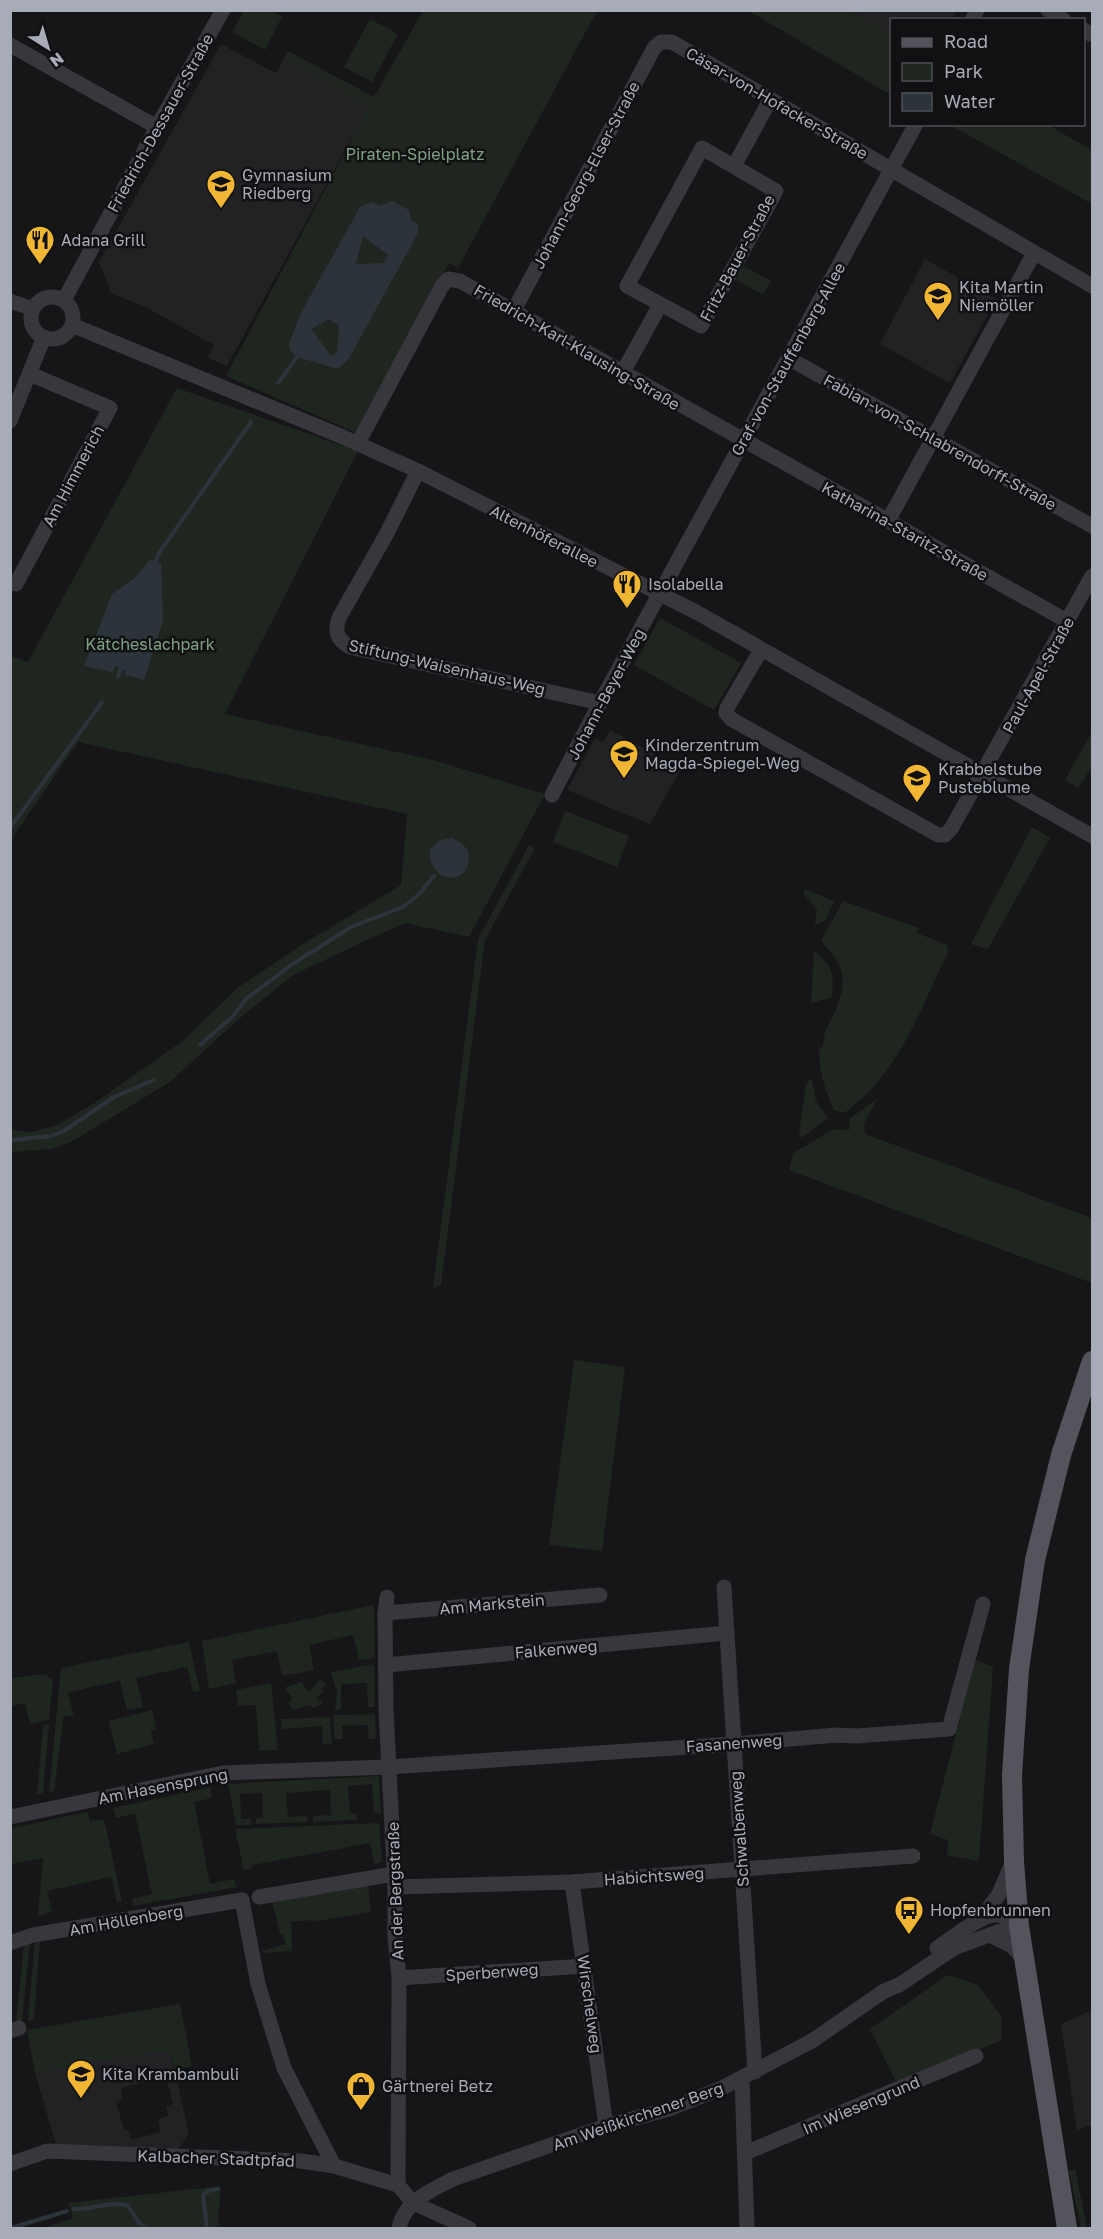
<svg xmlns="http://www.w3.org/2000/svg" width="1103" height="2239" font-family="'Golos Text',sans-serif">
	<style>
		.built { fill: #222225; fill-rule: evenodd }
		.green { fill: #1e261f }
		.water { fill: #2c343b; fill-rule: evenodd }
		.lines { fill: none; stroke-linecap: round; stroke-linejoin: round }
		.stream { stroke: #2c343b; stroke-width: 4 }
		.minor { stroke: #37373d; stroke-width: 15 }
		.major { stroke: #53545c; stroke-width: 20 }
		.labels { text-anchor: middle; stroke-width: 5; stroke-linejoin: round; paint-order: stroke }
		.street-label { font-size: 16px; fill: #a8acb8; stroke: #111113 }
		.park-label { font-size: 16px; fill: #7fa382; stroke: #111113 }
		.poi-label { font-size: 16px; fill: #a8acb8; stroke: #111113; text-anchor: start }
	</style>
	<rect width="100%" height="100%" fill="#161618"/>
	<g class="built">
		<polygon points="846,11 957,11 952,19 892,20 891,33"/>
		<polygon points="221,44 276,73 284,58 369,107 227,366 208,358 214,345 145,307 111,293 99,262"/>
		<polygon points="925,259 996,299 950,383 880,344"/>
		<polygon points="610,730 681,769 650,824 567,790 595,738 603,742"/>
		<polygon points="1092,2010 1092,2125 1077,2130 1061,2024"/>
		<path d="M170 2050 189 2134 177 2151 57 2148 35 2073 75 2064ZM166 2076 173 2104 166 2106 168 2116 158 2119 161 2132 131 2140 128 2129 124 2130 116 2102 123 2099 121 2088Z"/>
	</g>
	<g class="green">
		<polygon points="244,11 271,11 282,17 265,50 232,32"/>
		<polygon points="423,11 597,11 458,268 449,263 355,432 226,376 369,107 284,58 288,51 374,97"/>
		<polygon points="749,11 846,11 891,33 891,95"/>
		<polygon points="370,19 398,34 372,82 344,67"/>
		<polygon points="950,125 1048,125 1092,150 1092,204"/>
		<polygon points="743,266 771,281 763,295 736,280"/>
		<polygon points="177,388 358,451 225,714 433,760 545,794 469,937 405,923 365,941 293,975 234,1023 170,1082 71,1142 52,1149 11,1152 11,1130 31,1132 55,1126 93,1104 184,1040 236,989 306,942 401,885 407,814 78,742 11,840 11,656 28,662"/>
		<polygon points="660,618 741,663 714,710 634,665"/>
		<polygon points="1092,732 1092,771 1090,770 1078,788 1065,780"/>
		<polygon points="565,811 629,836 617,867 553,842"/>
		<polygon points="1032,827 1050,838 988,949 971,944"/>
		<polygon points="529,845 535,848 485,940 441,1285 433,1288 478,939"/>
		<polygon points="805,889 834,901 825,921 815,925 817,910 803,893"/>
		<path d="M843 901 919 928 917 933 947 945 948 952C921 1008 898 1076 844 1113L834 1110C824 1089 819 1070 819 1048H822L825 1036H823C834 1013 851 987 838 963 834 954 825 948 821 940Z"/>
		<path d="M814 951C833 966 834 974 832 997L811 1003Z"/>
		<polygon points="809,1080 812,1080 816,1101 828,1118 802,1138 799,1134 806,1085"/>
		<polygon points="877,1099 864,1124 865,1134 1092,1218 1092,1283 789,1170 793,1153 832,1130 850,1129 849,1119"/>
		<polygon points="574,1360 625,1367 602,1551 549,1545"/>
		<polygon points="374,1605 375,1658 359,1660 353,1635 309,1645 314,1670 282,1676 277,1651 232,1660 236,1683 209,1689 202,1641"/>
		<polygon points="189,1642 200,1691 193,1692 187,1667 136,1678 143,1707 127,1710 120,1681 68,1692 74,1717 64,1716 54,1791 49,1792 61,1668"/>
		<polygon points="975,1660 993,1667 979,1861 947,1855 948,1840 930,1834"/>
		<polygon points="374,1664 375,1707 368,1707 367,1683 341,1684 341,1709 335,1711 337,1692 331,1672"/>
		<polygon points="45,1674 53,1680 49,1720 30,1724 25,1703 11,1706 11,1678"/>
		<polygon points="320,1679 326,1685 321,1689 324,1691 316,1698 323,1703 313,1708 310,1705 293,1710 288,1703 291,1701 291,1696 286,1691 286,1687 302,1682 307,1691 311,1690"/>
		<polygon points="271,1683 278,1750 259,1751 256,1705 238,1706 236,1690"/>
		<polygon points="152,1710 156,1729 151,1731 154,1744 117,1754 109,1721"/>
		<polygon points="375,1714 376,1739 369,1739 368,1725 342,1726 343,1739 334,1739 334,1715"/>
		<polygon points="330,1717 332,1744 323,1744 322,1726 282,1729 281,1719"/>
		<polygon points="49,1724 43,1793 37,1794 43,1725"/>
		<polygon points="379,1776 381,1814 374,1812 372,1784 348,1786 350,1813 355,1813 358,1820 313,1822 313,1816 331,1815 330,1790 286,1793 288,1817 307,1816 307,1822 256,1824 256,1818 263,1818 262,1793 240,1794 241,1819 251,1819 251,1825 236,1825 228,1784"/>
		<polygon points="210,1787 212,1798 194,1802 210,1884 234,1879 237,1887 133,1906 132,1899 152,1894 137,1823 135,1814 116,1818 113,1808"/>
		<polygon points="88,1812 90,1821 104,1819 122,1901 117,1902 111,1877 47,1891 52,1912 38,1916 43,1858 11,1864 11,1828"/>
		<polygon points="379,1823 382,1862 374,1864 370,1843 252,1865 252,1868 244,1870 235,1829"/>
		<polygon points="368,1884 371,1912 311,1922 310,1920 291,1922 292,1951 263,1953 262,1951 286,1944 283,1934 280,1934 272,1901"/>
		<polygon points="40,1939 34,2020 28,2021 35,1940"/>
		<polygon points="30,1943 22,2021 16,2022 24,1944"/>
		<polygon points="948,1975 978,1985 1001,2016 1002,2040 897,2084 870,2029"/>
		<polygon points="180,2004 192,2066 175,2070 170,2050 75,2064 35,2073 27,2030"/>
		<polygon points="1075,2169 1087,2228 1081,2228 1069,2171"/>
		<polygon points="221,2186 218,2220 221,2228 43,2228 73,2218 68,2203"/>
	</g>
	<g class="water">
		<path d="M392 201 409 210 411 221 418 224V233L348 360 338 369 297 357 290 350 289 343 302 311 360 207 372 202 380 206ZM363 236 388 255 384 263 356 264ZM329 319 339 326 337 353 331 356 311 329Z"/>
		<polygon points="150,559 161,564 163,621 144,680 125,675 126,671 116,666 112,672 84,666 112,594 136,577"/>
		<path d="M452 838C456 840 462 843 464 846 468 849 469 855 469 859 467 888 427 882 430 849L440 840Z"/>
	</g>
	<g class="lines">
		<g class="stream">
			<polyline points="278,383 297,357"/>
			<polyline points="154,566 159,553 251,422"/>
			<polyline points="118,677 122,664"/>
			<polyline points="10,828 102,702"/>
			<polyline points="200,1045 232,1017 246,999 291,965 351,927 403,907 419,894 434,876"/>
			<polyline points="10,1140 51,1136 64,1131 114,1097 154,1080"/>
			<path d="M74 2209C92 2210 109 2201 127 2205L140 2224 147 2228"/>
			<polyline points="11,2228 67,2211"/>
			<polyline points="207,2228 203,2195 208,2191 218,2189"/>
		</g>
		<g class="minor">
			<polyline points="1048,10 1064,20"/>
			<polyline points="972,20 977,10"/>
			<polyline points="1084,30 1092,35"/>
			<polyline points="10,45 157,127"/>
			<polygon points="702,148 776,191 701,326 627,286"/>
			<polyline points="734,166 770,100"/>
			<circle cx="52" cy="318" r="21"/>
			<polyline points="64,300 157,127 223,10"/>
			<polyline points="10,301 33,309"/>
			<polyline points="514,310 654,48 661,42 672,42 1092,286"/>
			<polyline points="72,325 343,437 418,471 696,612 1092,836"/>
			<polyline points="788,358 1092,526"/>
			<polyline points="623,372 660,305"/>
			<polyline points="10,421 44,337"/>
			<polyline points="358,443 442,286 448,279 460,281 1067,621"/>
			<path d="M418 471 386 535 340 616C334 630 336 639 350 647L600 703"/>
			<polyline points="888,521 1034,253"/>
			<polyline points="10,582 16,584 110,408 30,374"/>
			<polyline points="761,650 727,708 726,713 731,719 938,835 945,835 951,829 1092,576"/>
			<polyline points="552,795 600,703 916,124"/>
			<polyline points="724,1587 755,2072"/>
			<polyline points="387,1597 385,1613 386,1710 395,1887 395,1936 399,1978 398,2185"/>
			<polyline points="385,1613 600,1595"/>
			<polyline points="386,1665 727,1633"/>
			<polyline points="10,1817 223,1773 388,1767 734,1744 836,1735 857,1736 949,1729 983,1604"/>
			<polyline points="572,1882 606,2126"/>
			<polyline points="395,1887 572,1882 913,1856"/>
			<polyline points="259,1897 394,1874"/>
			<polyline points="981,1919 999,1894 1013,1861"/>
			<polyline points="990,1935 1012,1946 1023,1958"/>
			<polyline points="10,1943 33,1935 242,1900 258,1984 284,2068 334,2166"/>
			<path d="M937 1948C951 1939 982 1913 997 1915 1005 1915 1012 1922 1019 1926"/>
			<polyline points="399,1978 585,1966"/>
			<polyline points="10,2031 19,2028"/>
			<polyline points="742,2078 747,2228"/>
			<polyline points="745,2153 976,2056"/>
			<polyline points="10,2164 47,2151 301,2161 334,2166 398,2185 413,2203 469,2228"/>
			<path d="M399 2228C404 2202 431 2190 453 2179L606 2126 669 2109 722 2088 812 2041 884 1991 899 1985 954 1948 1003 1930 1019 1926"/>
		</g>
		<polyline class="major" points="1067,2228 1019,1926 1014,1861 1012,1775 1019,1669 1035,1560 1061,1455 1092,1361"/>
	</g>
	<defs>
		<g id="school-pin" transform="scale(1.5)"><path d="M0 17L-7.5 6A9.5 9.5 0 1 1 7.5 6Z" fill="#f1b734" stroke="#111113"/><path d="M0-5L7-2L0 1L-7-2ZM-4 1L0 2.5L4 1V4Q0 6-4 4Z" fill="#111"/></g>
		<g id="restaurant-pin" transform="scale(1.5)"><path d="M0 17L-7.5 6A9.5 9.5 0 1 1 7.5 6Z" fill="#f1b734" stroke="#111113"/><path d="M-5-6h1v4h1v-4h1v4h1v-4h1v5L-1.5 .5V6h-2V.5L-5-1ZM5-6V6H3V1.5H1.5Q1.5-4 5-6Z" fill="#111"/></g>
		<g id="bus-pin" transform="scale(1.5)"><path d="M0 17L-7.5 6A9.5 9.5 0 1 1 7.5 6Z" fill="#f1b734" stroke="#111113"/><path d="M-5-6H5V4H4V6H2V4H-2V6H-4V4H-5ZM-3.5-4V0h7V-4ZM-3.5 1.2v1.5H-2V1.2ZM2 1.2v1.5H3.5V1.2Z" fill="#111"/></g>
		<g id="shop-pin" transform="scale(1.5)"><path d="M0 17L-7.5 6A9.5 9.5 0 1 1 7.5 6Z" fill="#f1b734" stroke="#111113"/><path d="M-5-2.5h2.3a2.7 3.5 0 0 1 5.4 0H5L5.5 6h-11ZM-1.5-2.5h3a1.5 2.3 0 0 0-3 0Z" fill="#111"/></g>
	</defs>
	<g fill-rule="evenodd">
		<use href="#school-pin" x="221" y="184"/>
		<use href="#restaurant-pin" x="40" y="240"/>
		<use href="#school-pin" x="938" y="296"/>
		<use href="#restaurant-pin" x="627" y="584"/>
		<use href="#school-pin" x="624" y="754"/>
		<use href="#school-pin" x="917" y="778"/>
		<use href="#bus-pin" x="909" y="1910"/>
		<use href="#school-pin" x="81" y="2074"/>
		<use href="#shop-pin" x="361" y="2086"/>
	</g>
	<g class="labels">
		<g class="street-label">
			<text transform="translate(777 103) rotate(30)" y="6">Cäsar-von-Hofacker-Straße</text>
			<text transform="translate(160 123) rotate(-61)" y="6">Friedrich-Dessauer-Straße</text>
			<text transform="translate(586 175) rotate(-62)" y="6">Johann-Georg-Elser-Straße</text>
			<text transform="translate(737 258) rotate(-62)" y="6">Fritz-Bauer-Straße</text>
			<text transform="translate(577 347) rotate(30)" y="6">Friedrich-Karl-Klausing-Straße</text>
			<text transform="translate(788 359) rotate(-61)" y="6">Graf-von-Stauffenberg-Allee</text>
			<text transform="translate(940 442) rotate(29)" y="6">Fabian-von-Schlabrendorff-Straße</text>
			<text transform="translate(73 476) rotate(-62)" y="6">Am Himmerich</text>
			<text transform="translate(905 531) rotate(29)" y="6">Katharina-Staritz-Straße</text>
			<text transform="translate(544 536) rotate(27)" y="6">Altenhöferallee</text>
			<text transform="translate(447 667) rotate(13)" y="6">Stiftung-Waisenhaus-Weg</text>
			<text transform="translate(1038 675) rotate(-61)" y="6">Paul-Apel-Straße</text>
			<text transform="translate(606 694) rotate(-62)" y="6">Johann-Beyer-Weg</text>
			<text transform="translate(492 1604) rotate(-5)" y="6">Am Markstein</text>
			<text transform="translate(556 1649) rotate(-5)" y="6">Falkenweg</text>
			<text transform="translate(734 1743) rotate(-4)" y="6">Fasanenweg</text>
			<text transform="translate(163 1786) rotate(-11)" y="6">Am Hasensprung</text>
			<text transform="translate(739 1829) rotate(-94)" y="6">Schwalbenweg</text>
			<text transform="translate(654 1876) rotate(-4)" y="6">Habichtsweg</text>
			<text transform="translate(395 1891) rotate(-92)" y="6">An der Bergstraße</text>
			<text transform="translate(126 1920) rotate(-10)" y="6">Am Höllenberg</text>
			<text transform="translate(492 1972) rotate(-4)" y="6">Sperberweg</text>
			<text transform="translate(590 2004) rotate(82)" y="6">Wirschelweg</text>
			<text transform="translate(861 2105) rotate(-23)" y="6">Im Wiesengrund</text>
			<text transform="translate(638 2116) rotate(-19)" y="6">Am Weißkirchener Berg</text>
			<text transform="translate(216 2158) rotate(2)" y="6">Kalbacher Stadtpfad</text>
		</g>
		<g class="park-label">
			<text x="415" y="160">Piraten-Spielplatz</text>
			<text x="150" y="650">Kätcheslachpark</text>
		</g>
		<g class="poi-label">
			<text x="242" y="181">Gymnasium<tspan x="242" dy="18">Riedberg</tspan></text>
			<text x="61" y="246">Adana Grill</text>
			<text x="959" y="293">Kita Martin<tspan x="959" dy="18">Niemöller</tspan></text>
			<text x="648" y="590">Isolabella</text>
			<text x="645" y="751">Kinderzentrum<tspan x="645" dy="18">Magda-Spiegel-Weg</tspan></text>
			<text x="938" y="775">Krabbelstube<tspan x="938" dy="18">Pusteblume</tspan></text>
			<text x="930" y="1916">Hopfenbrunnen</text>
			<text x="102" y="2080">Kita Krambambuli</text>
			<text x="382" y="2092">Gärtnerei Betz</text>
		</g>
	</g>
	<rect width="1103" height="2239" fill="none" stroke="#a8acb8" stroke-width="24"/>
	<rect x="890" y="18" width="195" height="108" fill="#111113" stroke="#4d4f55" stroke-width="1.5"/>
	<rect x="902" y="38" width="30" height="9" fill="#53545c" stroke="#4d4f55" stroke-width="1.5"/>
	<text x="944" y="48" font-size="18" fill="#a8acb8">Road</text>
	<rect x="902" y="63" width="30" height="18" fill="#1e261f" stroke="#4d4f55" stroke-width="1.5"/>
	<text x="944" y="78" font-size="18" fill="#a8acb8">Park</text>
	<rect x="902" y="93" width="30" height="18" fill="#2c343b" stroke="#4d4f55" stroke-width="1.5"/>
	<text x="944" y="108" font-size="18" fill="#a8acb8">Water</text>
	<g transform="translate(48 48) rotate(143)" stroke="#111113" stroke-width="4.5" paint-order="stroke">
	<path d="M0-4.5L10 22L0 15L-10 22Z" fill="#a8acb8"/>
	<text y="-9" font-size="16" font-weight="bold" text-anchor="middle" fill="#a8acb8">N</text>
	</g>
</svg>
